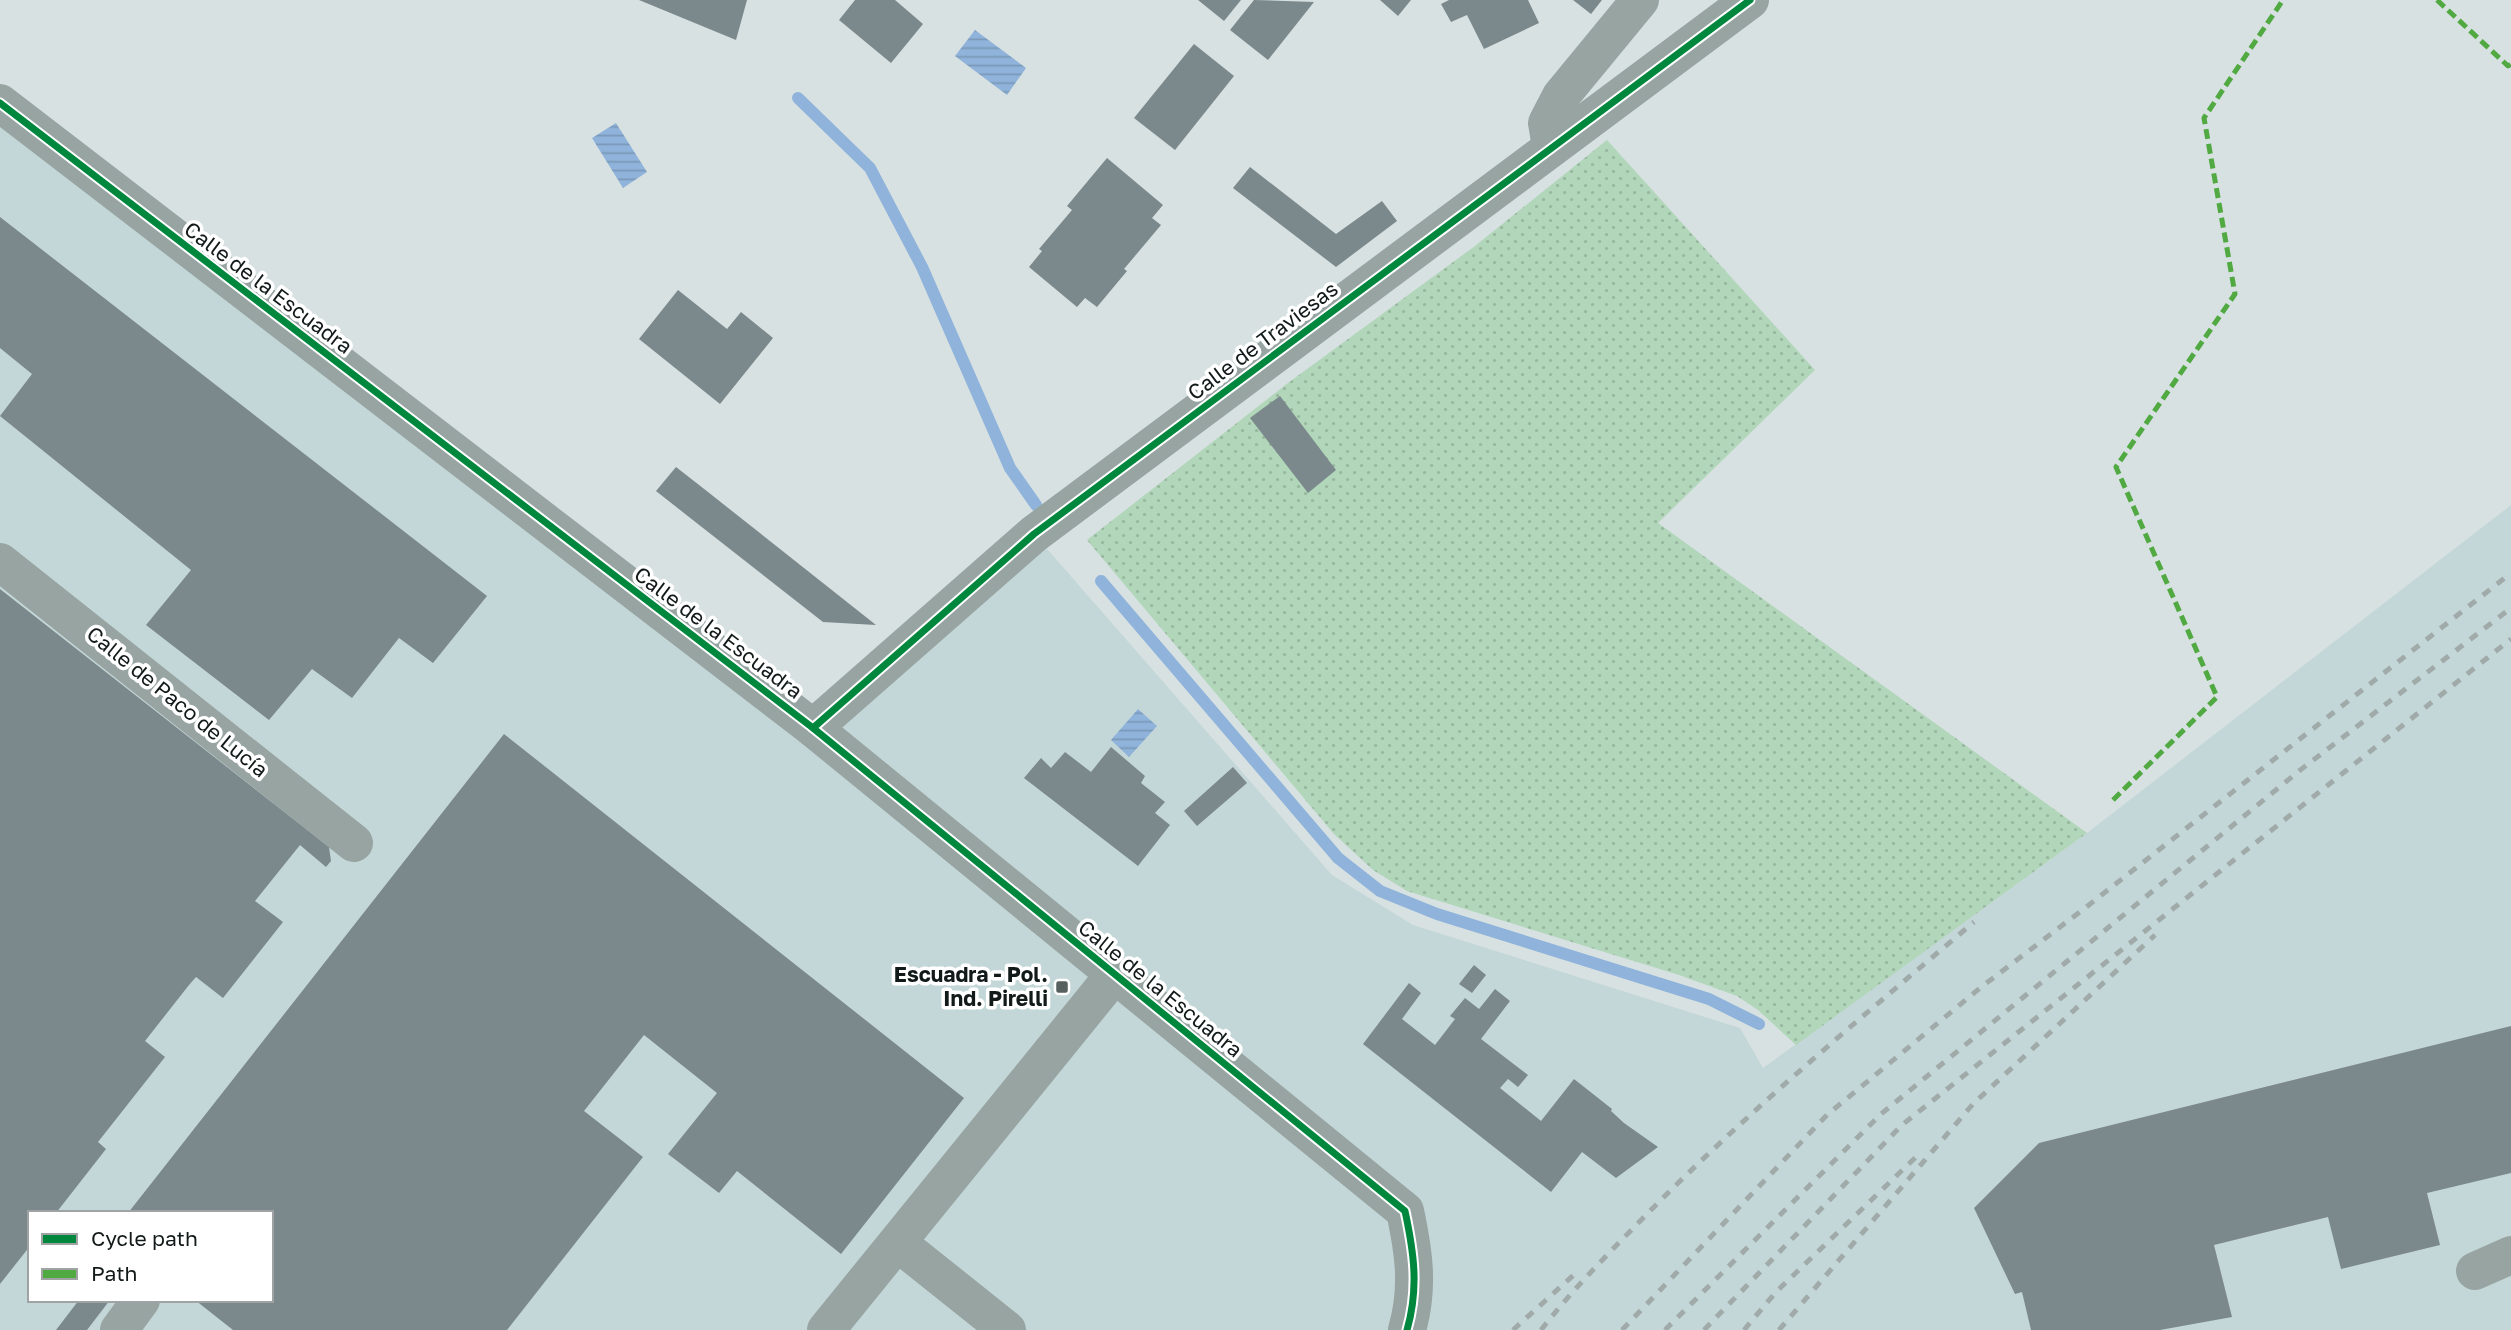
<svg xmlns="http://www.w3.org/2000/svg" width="2511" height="1330" font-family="'Golos Text',sans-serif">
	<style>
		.built { fill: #c4d7d8; fill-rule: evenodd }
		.grass { fill: url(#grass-dots) }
		.water { fill: url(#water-rules) }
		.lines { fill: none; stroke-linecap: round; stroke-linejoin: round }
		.stream { stroke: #8fb3da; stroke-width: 12 }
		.building { fill: #7b888c }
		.minor { stroke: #97a4a1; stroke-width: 38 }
		.rail { stroke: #a0aaa9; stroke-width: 5; stroke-dasharray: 9 9; stroke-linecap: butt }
		.quiet { stroke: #51a942; stroke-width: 5; stroke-dasharray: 10 5; stroke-linecap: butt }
		.cycleway-casing { stroke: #fff; stroke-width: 11 }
		.cycleway { stroke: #00873e; stroke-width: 7 }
		.poi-dot { fill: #575f5f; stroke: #fff; stroke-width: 2.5 }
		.labels { text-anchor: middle; stroke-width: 7; stroke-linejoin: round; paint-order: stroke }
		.street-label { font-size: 21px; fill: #121919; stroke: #fff }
		.poi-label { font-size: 21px; font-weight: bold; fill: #121919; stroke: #fff; text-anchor: end }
	</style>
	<defs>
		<pattern id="grass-dots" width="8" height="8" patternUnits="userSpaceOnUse" patternTransform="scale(1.75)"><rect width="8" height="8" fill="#b1d6b9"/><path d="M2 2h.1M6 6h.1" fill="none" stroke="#97b79e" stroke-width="1.8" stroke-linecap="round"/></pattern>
		<pattern id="water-rules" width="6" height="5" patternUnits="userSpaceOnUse" patternTransform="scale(1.75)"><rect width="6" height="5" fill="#8fb3da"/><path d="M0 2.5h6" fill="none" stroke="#7a99ba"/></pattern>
	</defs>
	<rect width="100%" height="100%" fill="#d7e1e2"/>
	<path class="built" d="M0 103 812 728 1034 534 1332 875 1413 925 1740 1028 1763 1068 2087 833 2511 505V1330H0ZM30 1213H271V1300H30Z"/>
	<polygon class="grass" points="1607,140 1815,370 1658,523 2087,833 1796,1045 1758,1010 1737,996 1679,975 1407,891 1373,870 1334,834 1087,540 1288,383 1475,246"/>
	<g class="water">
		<polygon points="975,30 1026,68 1007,95 955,56"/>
		<polygon points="616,123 647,172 623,188 592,138"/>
		<polygon points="1138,709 1157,726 1129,757 1111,740"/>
	</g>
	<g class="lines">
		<g class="stream">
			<polyline points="798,98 870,168 922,267 1010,468 1036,505"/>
			<polyline points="1101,581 1338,858 1380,891 1437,914 1709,999 1759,1024"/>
		</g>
	</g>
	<g class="building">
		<polygon points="639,0 747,0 736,40"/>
		<polygon points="855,0 895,0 923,24 891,63 839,20"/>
		<polygon points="1198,0 1241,0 1224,21"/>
		<polygon points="1254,0 1314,2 1268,60 1230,30"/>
		<polygon points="1380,0 1411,0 1398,16"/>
		<polygon points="1449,0 1528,0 1539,23 1484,49 1467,15 1451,22 1441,4"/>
		<polygon points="1573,0 1602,0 1591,14"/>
		<polygon points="1194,44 1234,76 1175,150 1134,118"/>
		<polygon points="1107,158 1163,205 1152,218 1161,225 1124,269 1127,271 1097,307 1085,298 1077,307 1029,267 1042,251 1039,249 1072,210 1067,206"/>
		<polygon points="1250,167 1336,234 1382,201 1397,221 1336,267 1233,188"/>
		<polygon points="0,217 487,596 433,663 399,638 352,698 312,669 269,720 146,625 191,570 0,416 32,374 0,348"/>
		<polygon points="678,290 727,329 741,312 773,338 720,404 639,339"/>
		<polygon points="1280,396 1336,470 1308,493 1250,418"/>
		<polygon points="676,467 708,492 876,625 823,622 689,517 656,491"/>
		<polygon points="0,589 329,847 331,861 326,867 300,845 255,901 283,922 223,998 196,977 189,985 145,1041 165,1057 98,1142 106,1149 56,1213 30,1213 30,1246 0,1284"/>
		<polygon points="504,734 964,1098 841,1254 737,1171 719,1193 668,1154 717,1093 644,1035 584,1111 643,1157 507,1330 233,1330 195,1300 271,1300 271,1213 128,1213"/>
		<polygon points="1111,747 1145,776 1141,783 1165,802 1155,813 1170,825 1138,866 1024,778 1041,758 1051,768 1065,752 1091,772"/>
		<polygon points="1233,767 1247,783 1197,826 1184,811"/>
		<polygon points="1474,965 1486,975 1472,993 1459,984"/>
		<polygon points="1409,983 1421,993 1402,1019 1435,1045 1455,1019 1450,1016 1465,998 1479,1009 1495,989 1510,1001 1481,1039 1528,1075 1518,1087 1508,1079 1500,1088 1541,1121 1574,1079 1612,1109 1611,1111 1624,1123 1658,1147 1616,1178 1582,1152 1551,1192 1363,1044"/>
		<polygon points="2511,1026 2511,1173 2427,1193 2440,1245 2341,1269 2328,1217 2214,1245 2232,1317 2160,1330 2031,1330 2022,1292 2015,1294 1974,1208 2039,1143"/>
		<polygon points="79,1300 110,1300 87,1330 56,1330"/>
	</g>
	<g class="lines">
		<g class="minor">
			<path d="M0 103 813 728 1405 1211C1414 1253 1419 1288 1407 1330"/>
			<polyline points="1551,147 1547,123 1561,96 1640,0"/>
			<polyline points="0,562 354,843"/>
			<polyline points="813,728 1034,534 1750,0"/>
			<polyline points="898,1243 1007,1330"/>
			<polyline points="2475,1271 2511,1255"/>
			<polyline points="119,1330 141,1300"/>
			<polyline points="826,1330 1114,975"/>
		</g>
		<g class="rail">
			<polyline points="1513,1330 1578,1271"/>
			<path d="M1541 1330C1573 1289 1609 1253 1645 1216 1748 1111 1862 1017 1974 922"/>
			<polyline points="1622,1330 1827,1115 1980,988 2085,908 2511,573"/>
			<polyline points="1665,1330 1881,1114 2299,771 2511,608"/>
			<polyline points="1704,1330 1902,1125 2511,639"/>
			<polyline points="1744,1330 1776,1292 1916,1157"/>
			<polyline points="1779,1330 1973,1104 2155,935"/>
		</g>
		<g class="quiet">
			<polyline points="2437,0 2508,66 2511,64"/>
			<polyline points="2113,800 2217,697 2116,467 2235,294 2204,118 2283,0"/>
		</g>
		<g class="cycleway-casing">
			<g id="cycleway">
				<path d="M0 103 813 728 1405 1211C1414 1253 1419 1288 1407 1330"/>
				<polyline points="813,728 1034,534 1750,0"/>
			</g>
		</g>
		<use href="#cycleway" class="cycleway"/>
	</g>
	<rect class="poi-dot" x="1055" y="980" width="14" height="14" rx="3.5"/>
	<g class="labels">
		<g class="street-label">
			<text transform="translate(268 288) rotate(37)" y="7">Calle de la Escuadra</text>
			<text transform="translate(1263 341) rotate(-37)" y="7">Calle de Traviesas</text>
			<text transform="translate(718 633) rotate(37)" y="7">Calle de la Escuadra</text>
			<text transform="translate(177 702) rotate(39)" y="7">Calle de Paco de Lucía</text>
			<text transform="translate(1160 989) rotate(39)" y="7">Calle de la Escuadra</text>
		</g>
		<g class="poi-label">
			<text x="1048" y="982">Escuadra - Pol.<tspan x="1048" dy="24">Ind. Pirelli</tspan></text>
		</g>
	</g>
	<rect x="28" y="1211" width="245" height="91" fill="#ffffff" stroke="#a0a3a3" stroke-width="2"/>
	<rect x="42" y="1234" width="35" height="10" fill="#00873e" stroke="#a0a3a3" stroke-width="2"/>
	<text x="91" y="1246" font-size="21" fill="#121919">Cycle path</text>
	<rect x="42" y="1269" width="35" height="10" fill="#51a942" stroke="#a0a3a3" stroke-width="2"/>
	<text x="91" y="1281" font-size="21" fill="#121919">Path</text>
</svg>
